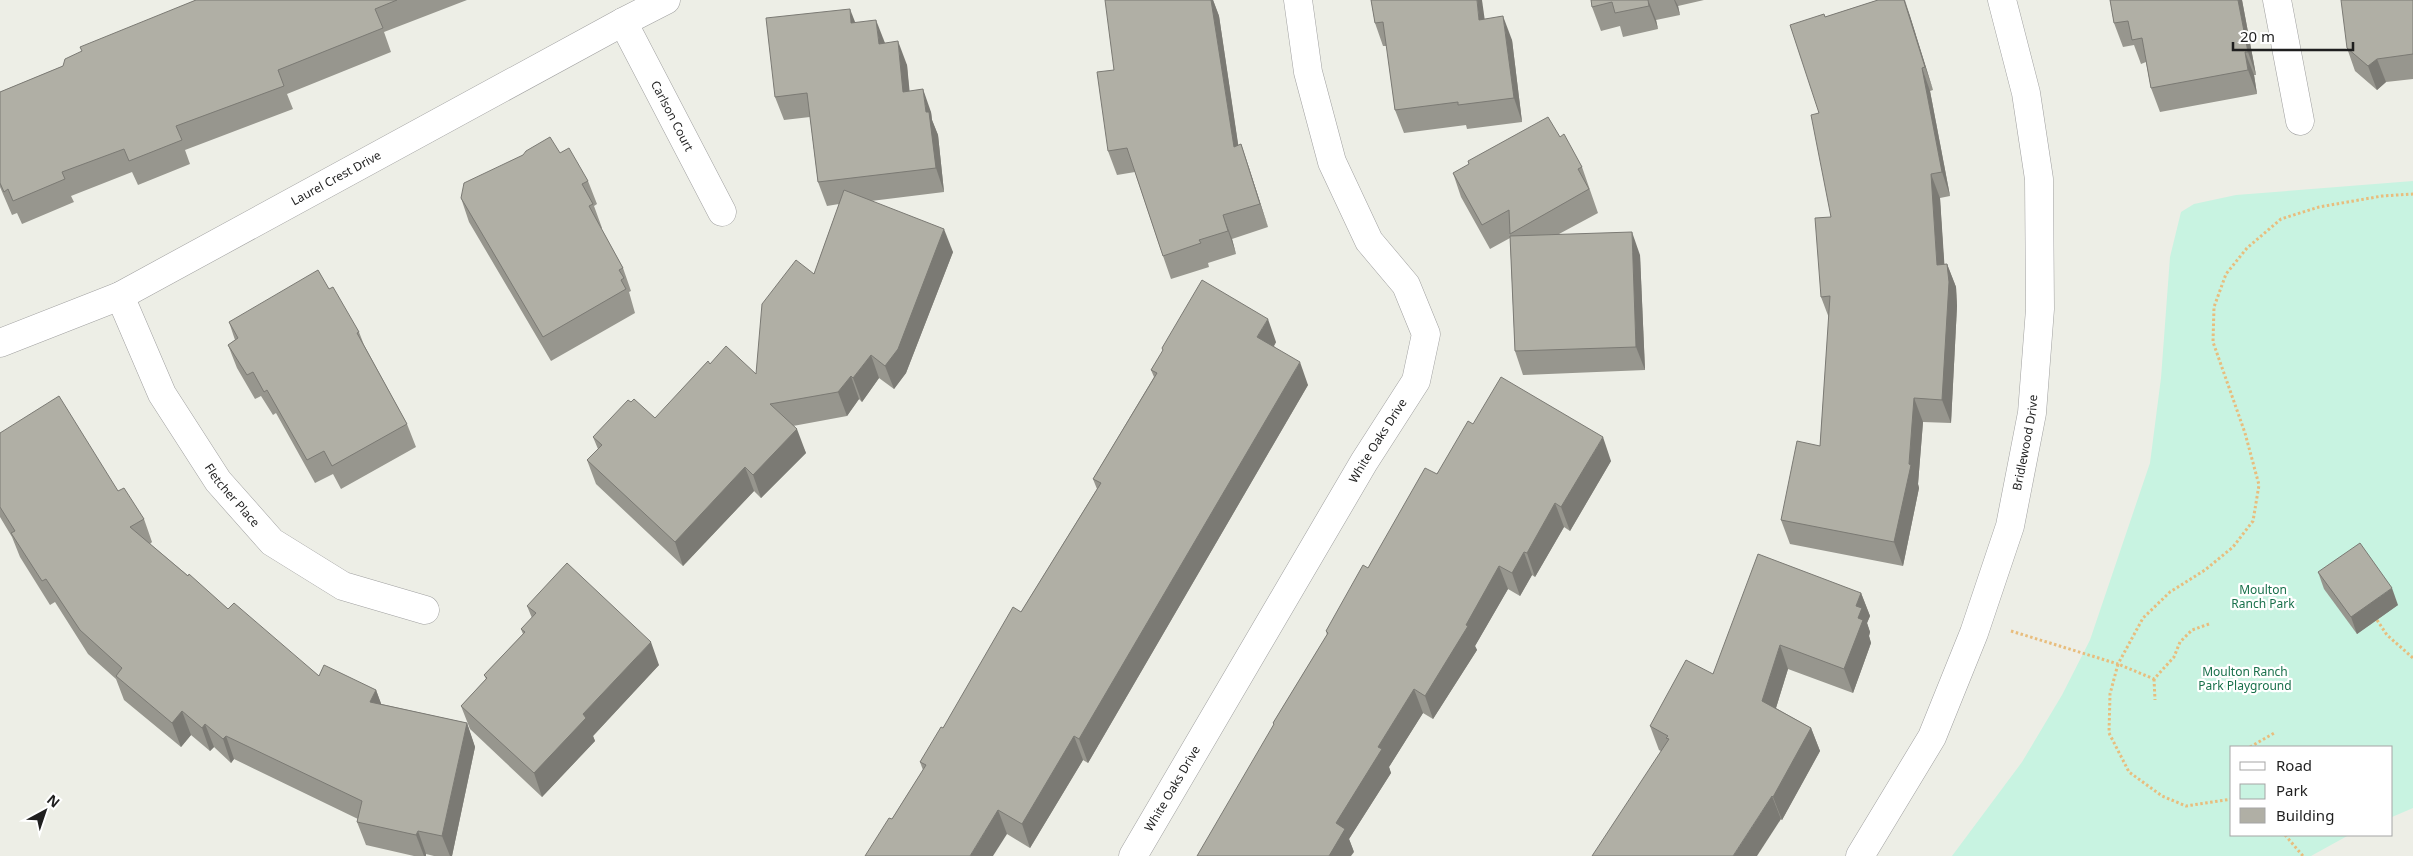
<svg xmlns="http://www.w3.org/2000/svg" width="2413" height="856" font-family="'Noto Sans',sans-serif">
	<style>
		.park { fill: #c8f3e1 }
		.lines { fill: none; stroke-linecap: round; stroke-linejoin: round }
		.minor-casing { stroke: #a0a0a0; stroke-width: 29 }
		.tertiary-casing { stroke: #a0a0a0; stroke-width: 29 }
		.path { stroke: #e8bd7d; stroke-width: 3; stroke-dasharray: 2.5 2.5; stroke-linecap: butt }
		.minor { stroke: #fff; stroke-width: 28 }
		.tertiary { stroke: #fff; stroke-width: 28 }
		.wall { fill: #97968e }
		.shaded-wall { fill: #7b7a74 }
		.building { fill: #b0afa5; stroke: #7b7a74 }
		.labels { text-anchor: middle; stroke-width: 4.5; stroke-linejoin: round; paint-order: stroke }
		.street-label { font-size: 12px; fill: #1f1f1f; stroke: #fff }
		.park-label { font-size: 12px; fill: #19704b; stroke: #fff }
	</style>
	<rect width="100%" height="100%" fill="#edeee6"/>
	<polygon class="park" points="2413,181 2413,808 2392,817 2392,747 2232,747 2232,835 2349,835 2311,856 1952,856 2022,762 2062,695 2090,640 2150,463 2161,378 2170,257 2181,212 2194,204 2236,195"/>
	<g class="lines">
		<g class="minor-casing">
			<g id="minor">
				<polyline points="2277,0 2300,121"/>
				<path id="s1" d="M623 22 722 212"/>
				<path id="s2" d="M120 296 162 394 218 481 272 542 343 586 425 610"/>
				<path id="s3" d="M0 343 120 296 623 22 666 0"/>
				<path id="s4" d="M1133 856 1364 462 1416 381 1426 334 1406 285 1369 241 1332 162 1308 72 1298 0"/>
			</g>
		</g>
		<g class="tertiary-casing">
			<g id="tertiary">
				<path id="s5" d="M1860 856 1932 737 1974 633 2010 526 2032 413 2040 309 2039 179 2026 93 2002 0"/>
			</g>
		</g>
		<g class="path">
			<polyline points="2377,620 2387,635 2413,658"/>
			<polyline points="2209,624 2192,630 2180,642 2174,657 2154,679 2118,664 2110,694 2109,733 2129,772 2162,796 2186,806 2232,799"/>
			<polyline points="2011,631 2118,664 2143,618 2170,592 2205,570 2233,547 2253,521 2259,485 2245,433 2213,342 2214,307 2226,274 2247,248 2281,219 2319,207 2382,196 2413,194"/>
			<polyline points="2154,679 2155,700"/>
			<polyline points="2250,747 2276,732"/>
			<polyline points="2285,835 2303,856"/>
		</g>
		<use href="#minor" class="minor"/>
		<use href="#tertiary" class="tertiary"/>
	</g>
	<g class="wall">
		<polygon points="196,0 467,0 384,32 391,52 287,94 293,109 185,150 190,164 138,185 132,172 71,196 74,202 22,224 17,213 12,215 0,187 0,92 63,66 82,51"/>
		<polygon points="1211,0 1213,0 1219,16 1238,145 1241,144 1249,168 1268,227 1232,239 1236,254 1208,263 1209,267 1171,279 1163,256 1135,172 1117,175 1108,151"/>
		<polygon points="1371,0 1485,19 1512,40 1522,122 1467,129 1466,125 1404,133 1395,110 1387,46 1383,46 1375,23"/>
		<polygon points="1591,0 1704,0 1678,6 1680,15 1656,20 1658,29 1623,37 1620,26 1601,31 1592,7"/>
		<polygon points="1878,0 1905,0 1910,16 1933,90 1930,91 1950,196 1940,198 1944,264 1947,264 1956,287 1957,306 1951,423 1923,422 1918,484 1919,488 1903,566 1790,544 1781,520 1820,446 1829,318 1821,297 1831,217 1819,113 1825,17"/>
		<polygon points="2110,0 2242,0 2256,75 2254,75 2257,94 2160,112 2151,88 2146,62 2141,64 2134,45 2123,47 2114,23"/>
		<polygon points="2413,0 2413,79 2386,82 2377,90 2355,71 2347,48"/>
		<polygon points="855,22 885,43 907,65 909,91 931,112 932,120 938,135 944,192 871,201 953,252 906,373 894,389 879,378 862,402 859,399 847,416 793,426 806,453 761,498 754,491 683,566 596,484 587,460 598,449 593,437 655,418 710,364 756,374 814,274 839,204 827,206 818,182 810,117 784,120 775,97"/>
		<polygon points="1560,137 1582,167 1598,213 1559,234 1640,255 1645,370 1523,375 1515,351 1510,238 1490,249 1461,197 1453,173"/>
		<polygon points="560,153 588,181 597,204 594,206 602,228 601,228 623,268 631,291 629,292 635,313 551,361 469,222 461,198 523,155"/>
		<polygon points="329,289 359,332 364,345 407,424 416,447 341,489 333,474 315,483 276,413 273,415 261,396 255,399 237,368 228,345 235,340 229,322"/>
		<polygon points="1276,342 1274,346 1308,385 1088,763 1083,760 1030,848 1007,834 892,819 923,770 920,762 1021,612 1097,489 1093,479 1154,377 1151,370 1163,351 1162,348"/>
		<polygon points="1473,424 1611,461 1570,531 1564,527 1535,577 1532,575 1520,596 1508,589 1475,646 1477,650 1433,719 1423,713 1389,767 1391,773 1349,839 1354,852 1273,723 1327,635 1326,631 1368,568"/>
		<polygon points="0,433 118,491 144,519 152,542 150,544 228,609 319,676 376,690 381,704 467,723 475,747 452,856 434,856 426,854 426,856 414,856 366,845 357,822 358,819 234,759 231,763 214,747 210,751 191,735 181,747 124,700 116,679 88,654 55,602 50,605 20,557 12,537 0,517"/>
		<polygon points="2318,572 2398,605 2357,634 2324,589"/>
		<polygon points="1861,593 1870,616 1867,623 1870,632 1869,636 1871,643 1853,693 1788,669 1776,708 1811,728 1820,751 1782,820 1659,750 1650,726 1713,674"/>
		<polygon points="527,606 659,665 593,736 595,741 542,797 470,729 461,706 486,679 484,675 523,634 521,629 532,618"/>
	</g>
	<g class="shaded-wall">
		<polygon points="1211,0 1213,0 1219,16 1242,170 1234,147"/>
		<polygon points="1477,0 1482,0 1488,43 1479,20"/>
		<polygon points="1648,0 1656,20 1658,29 1649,6"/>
		<polygon points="1674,0 1675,0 1678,6 1680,15"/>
		<polygon points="1904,0 1910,16 1933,90 1925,67"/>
		<polygon points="2238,0 2242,0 2256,75 2248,52"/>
		<polygon points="850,9 859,32 851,23"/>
		<polygon points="1503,16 1512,40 1522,122 1514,98"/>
		<polygon points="876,20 885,43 879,44"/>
		<polygon points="898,41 907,65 912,115 903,92"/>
		<polygon points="2245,52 2254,75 2257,94 2248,70"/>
		<polygon points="2377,59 2386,82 2377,90 2368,66"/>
		<polygon points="1922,68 1930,91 1950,196 1942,172"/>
		<polygon points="923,89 931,112 932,120 938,135 944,192 936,168 926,112"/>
		<polygon points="1241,144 1249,168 1268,227 1260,204"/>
		<polygon points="1931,174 1940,198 1946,288 1937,265"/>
		<polygon points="1223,215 1232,239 1236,254 1228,231"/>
		<polygon points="944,229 953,252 906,373 894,389 885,366"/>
		<polygon points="1632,232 1640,255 1645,370 1636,347"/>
		<polygon points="1947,264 1956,287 1957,306 1951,423 1942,400"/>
		<polygon points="1268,319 1276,342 1266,360 1257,337"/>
		<polygon points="871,355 879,378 862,402 853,378"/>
		<polygon points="1300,362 1308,385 1088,763 1079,739"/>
		<polygon points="851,376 859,399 847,416 838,392"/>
		<polygon points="1914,398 1923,422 1918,484 1919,488 1903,566 1894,542 1909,464"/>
		<polygon points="797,429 806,453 761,498 753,475"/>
		<polygon points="1603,437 1611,461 1570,531 1561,507"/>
		<polygon points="745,467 754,491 683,566 675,542"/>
		<polygon points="1555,503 1564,527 1535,577 1527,553"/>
		<polygon points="1524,552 1532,575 1520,596 1512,573"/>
		<polygon points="1499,566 1508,589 1475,646 1477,650 1433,719 1425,696"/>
		<polygon points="2392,588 2398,605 2357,634 2351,617"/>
		<polygon points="1861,593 1870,616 1867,623 1870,632 1869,636 1871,643 1853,693 1844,669 1858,618 1856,606"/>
		<polygon points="651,642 659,665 593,736 595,741 542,797 534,773 583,714"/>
		<polygon points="1780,645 1788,669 1771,724 1762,701"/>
		<polygon points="1414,689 1423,713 1389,767 1391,773 1349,839 1354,852 1351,856 1329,856 1336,823 1378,747"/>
		<polygon points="376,690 385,714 370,702"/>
		<polygon points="182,711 191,735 181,747 172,723"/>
		<polygon points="467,723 475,747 452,856 450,856 442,836"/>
		<polygon points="205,724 214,747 210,751 202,728"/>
		<polygon points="1811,728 1820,751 1782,820 1773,797"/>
		<polygon points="226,736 234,759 231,763 223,739"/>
		<polygon points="1074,736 1083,760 1030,848 1022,824"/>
		<polygon points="1772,796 1781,819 1757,856 1733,856"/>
		<polygon points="998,810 1007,834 993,856 970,856"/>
		<polygon points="418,831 426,854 426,856 424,856 416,835"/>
	</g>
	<g class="building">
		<polygon points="196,0 397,0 375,9 383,28 278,70 284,86 176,126 182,140 129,161 124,149 62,172 65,179 13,201 8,189 4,192 0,183 0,92 63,66 65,59 82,51 80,47"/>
		<polygon points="1105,0 1211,0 1234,147 1241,144 1260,204 1223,215 1228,231 1199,240 1201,243 1163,256 1127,148 1108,151 1097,72 1114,70"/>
		<polygon points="1371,0 1477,0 1479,20 1503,16 1514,98 1458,105 1458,102 1395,110 1383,22 1375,23"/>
		<polygon points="1591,0 1648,0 1649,6 1615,13 1612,2 1592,7"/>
		<polygon points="1878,0 1904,0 1925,67 1922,68 1942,172 1931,174 1937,265 1947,264 1949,282 1942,400 1914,398 1909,464 1911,465 1894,542 1781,520 1797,441 1820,446 1830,296 1821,297 1815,218 1831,217 1811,115 1819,113 1790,25 1824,14 1825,17"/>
		<polygon points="2110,0 2238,0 2248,52 2245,52 2248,70 2151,88 2142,38 2132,40 2128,21 2114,23"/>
		<polygon points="2341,0 2413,0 2413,54 2377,59 2368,66 2347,48"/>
		<polygon points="850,9 851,23 876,20 879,44 898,41 903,92 923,89 926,112 929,112 936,168 818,182 807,93 775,97 766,18"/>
		<polygon points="1548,117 1560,137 1564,134 1582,167 1578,169 1589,189 1510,234 1509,210 1482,225 1453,173 1469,164 1468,161"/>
		<polygon points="550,137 560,153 569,148 588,181 582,184 593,204 589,206 623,268 619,270 624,278 621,280 626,289 543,337 461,198 464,183 523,155 526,151"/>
		<polygon points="844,190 944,229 898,349 885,366 871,355 853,378 851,376 838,392 770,404 797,429 753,475 745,467 675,542 587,460 602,445 593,437 628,400 631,402 634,399 655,418 708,361 710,364 726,346 756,374 762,304 796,260 814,274"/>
		<polygon points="1632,232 1636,347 1515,351 1510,236"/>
		<polygon points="318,270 329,289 333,287 359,332 357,333 407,424 332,466 324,451 307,460 267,390 264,392 253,372 247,375 228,345 238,338 229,322"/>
		<polygon points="1202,280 1268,319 1257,337 1300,362 1079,739 1074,736 1022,824 998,810 970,856 865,856 889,818 892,819 926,765 920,762 941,727 943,728 1013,607 1021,612 1101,483 1093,479 1157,373 1151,370 1163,350 1162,348"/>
		<polygon points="1501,377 1603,437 1561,507 1555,503 1527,553 1524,552 1512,573 1499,566 1466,625 1468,626 1425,696 1414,689 1378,747 1382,749 1336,823 1345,829 1329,856 1197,856 1274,724 1273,723 1328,633 1326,631 1363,565 1368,568 1425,468 1437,474 1468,421 1473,424"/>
		<polygon points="59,396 118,491 124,488 144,519 130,527 188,576 189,574 228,609 234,603 319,676 324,665 376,690 370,702 467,723 442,836 418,831 416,835 357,822 362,801 226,736 223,739 205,724 202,728 182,711 172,723 116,676 122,668 80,630 46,579 42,581 11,533 15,531 0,507 0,433"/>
		<polygon points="2360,543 2392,588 2351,617 2318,572"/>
		<polygon points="1758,554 1861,593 1856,606 1862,608 1858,618 1863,620 1844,669 1780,645 1762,701 1811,728 1773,797 1772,796 1733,856 1592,856 1669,739 1666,738 1668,736 1650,726 1686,660 1713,674"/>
		<polygon points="567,563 651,642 583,714 586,718 534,773 461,706 487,678 484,675 525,632 521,629 536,613 527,606"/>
	</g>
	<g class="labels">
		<g class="street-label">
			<text dy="4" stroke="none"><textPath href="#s1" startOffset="106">Carlson Court</textPath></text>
			<text dy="4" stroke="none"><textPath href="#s3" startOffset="375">Laurel Crest Drive</textPath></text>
			<text dy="4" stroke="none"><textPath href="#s4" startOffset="482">White Oaks Drive</textPath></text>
			<text dy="4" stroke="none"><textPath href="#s5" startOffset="449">Bridlewood Drive</textPath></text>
			<text dy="4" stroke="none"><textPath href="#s2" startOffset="230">Fletcher Place</textPath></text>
			<text dy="4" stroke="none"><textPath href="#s4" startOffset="78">White Oaks Drive</textPath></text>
		</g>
		<g class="park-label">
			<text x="2263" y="594">Moulton<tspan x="2263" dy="14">Ranch Park</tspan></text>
			<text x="2245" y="676">Moulton Ranch<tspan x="2245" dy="14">Park Playground</tspan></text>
		</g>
	</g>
	<rect x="2230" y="746" width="162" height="90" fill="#ffffff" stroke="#a5a5a5"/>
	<rect x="2240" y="762" width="25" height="8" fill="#ffffff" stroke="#a5a5a5"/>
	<text x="2276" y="771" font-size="15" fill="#1f1f1f">Road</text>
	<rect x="2240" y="784" width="25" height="15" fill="#c8f3e1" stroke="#a5a5a5"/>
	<text x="2276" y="796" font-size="15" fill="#1f1f1f">Park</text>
	<rect x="2240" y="808" width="25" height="15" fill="#b0afa5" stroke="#a5a5a5"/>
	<text x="2276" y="821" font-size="15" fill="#1f1f1f">Building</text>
	<g transform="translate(45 811) rotate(40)" stroke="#ffffff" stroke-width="4" paint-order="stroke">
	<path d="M0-4L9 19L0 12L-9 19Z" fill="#1f1f1f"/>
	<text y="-8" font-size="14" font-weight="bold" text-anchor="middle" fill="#1f1f1f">N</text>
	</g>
	<path d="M2233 42v8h120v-8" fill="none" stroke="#1f1f1f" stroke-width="2.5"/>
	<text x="2240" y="42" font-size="15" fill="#1f1f1f" stroke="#ffffff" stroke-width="4" paint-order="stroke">20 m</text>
</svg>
